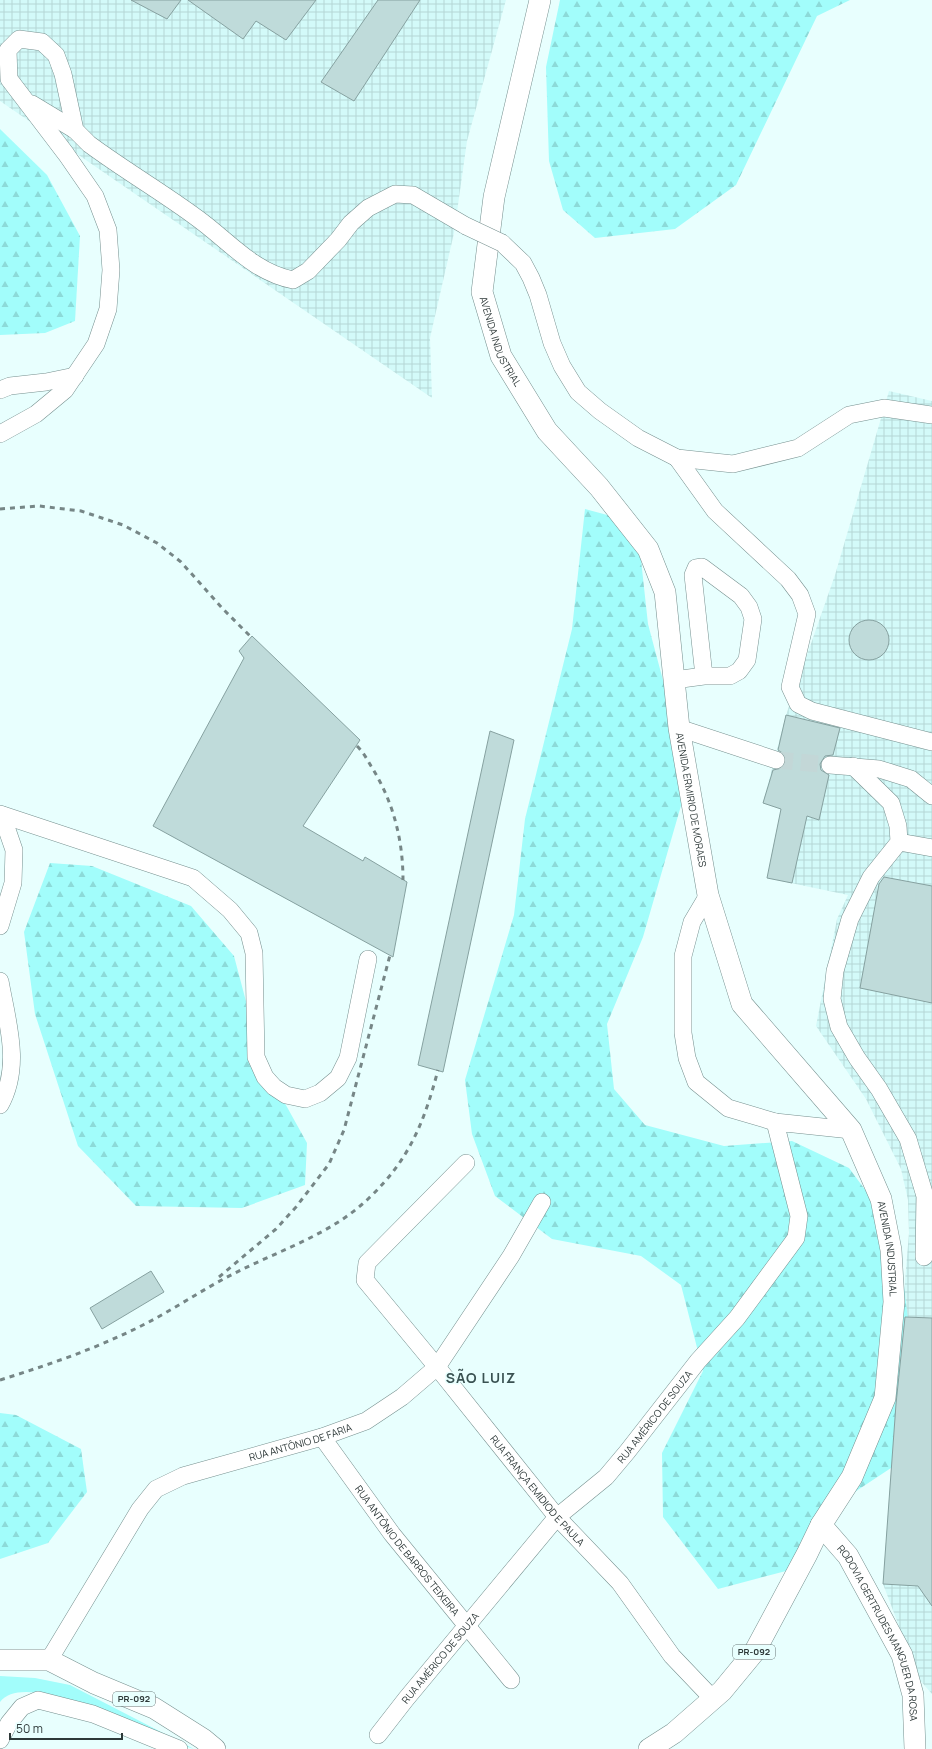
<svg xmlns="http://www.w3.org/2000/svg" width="932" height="1749" font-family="Manrope,sans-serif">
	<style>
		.industrial { fill: url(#industrial-grid) }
		.grass { fill: #a2fdfb }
		.forest { fill: url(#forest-firs) }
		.building { fill: #bfdbda; stroke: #86a1a0 }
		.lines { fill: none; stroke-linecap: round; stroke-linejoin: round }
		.minor-tunnel { stroke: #c3d7d7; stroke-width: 17; stroke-dasharray: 17 8; stroke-linecap: butt }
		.minor-casing { stroke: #76908f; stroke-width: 18 }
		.major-casing { stroke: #76908f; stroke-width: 22 }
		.minor { stroke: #fff; stroke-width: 17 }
		.major { stroke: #fff; stroke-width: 21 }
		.rail { stroke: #768686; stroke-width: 3; stroke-dasharray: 5 5; stroke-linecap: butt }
		.minor-bridge-casing { stroke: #76908f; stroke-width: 18; stroke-linecap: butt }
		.minor-bridge { stroke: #fff; stroke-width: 17 }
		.labels { text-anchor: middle; stroke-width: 3; stroke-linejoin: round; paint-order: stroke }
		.shield { fill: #e8fffe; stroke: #667474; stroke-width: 1 }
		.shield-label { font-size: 9px; font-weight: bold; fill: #2e3939 }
		.street-label { font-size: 10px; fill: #2e3939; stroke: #e8fffe }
		.district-label { font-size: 14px; font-weight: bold; letter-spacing: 1px; fill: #3a5252; stroke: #e8fffe }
	</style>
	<defs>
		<pattern id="industrial-grid" width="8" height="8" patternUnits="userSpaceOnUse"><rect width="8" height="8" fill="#d3faf9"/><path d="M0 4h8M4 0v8" fill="none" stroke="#b5d7d6"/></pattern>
		<pattern id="forest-firs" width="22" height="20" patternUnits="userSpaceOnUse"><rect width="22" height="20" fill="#a2fdfb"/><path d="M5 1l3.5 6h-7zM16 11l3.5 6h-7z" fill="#8cdad8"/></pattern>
	</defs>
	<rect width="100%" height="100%" fill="#e8fffe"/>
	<g class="industrial">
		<polygon points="0,0 506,0 467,141 454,233 430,338 432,398 0,101"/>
		<polygon points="889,391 932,401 932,1694 919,1679 883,1584 902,1316 909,1233 908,1200 901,1169 866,1099 816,1026 837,919 848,895 767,878 781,809 763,803 786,715 835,575"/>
	</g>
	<path class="grass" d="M0 1676 35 1678 70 1685 194 1749C158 1739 27 1666 0 1702Z"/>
	<g class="forest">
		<polygon points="560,0 850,0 817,16 736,185 675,229 595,238 563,210 549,161 546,67"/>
		<polygon points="0,129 47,175 80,236 75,321 45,333 0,335"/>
		<polygon points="585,509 637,523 648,624 689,778 643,937 607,1024 614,1089 645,1125 724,1146 792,1141 849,1168 880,1210 903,1278 917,1395 891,1468 835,1505 786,1571 718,1589 663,1517 662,1453 703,1371 681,1285 641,1256 552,1239 495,1196 472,1134 465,1080 514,915 525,819 572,629"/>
		<polygon points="50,863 92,866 191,906 234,956 262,1062 307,1143 305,1185 242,1208 136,1206 78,1146 35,1014 24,932"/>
		<polygon points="0,1413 16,1415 81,1449 87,1492 48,1543 0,1559"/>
	</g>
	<g class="building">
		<polygon points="131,0 181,0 167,19"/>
		<polygon points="188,0 316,0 286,40 256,21 243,39"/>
		<polygon points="378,0 420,0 354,101 321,82"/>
		<circle cx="869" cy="640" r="20"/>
		<polygon points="252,636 360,740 303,826 363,861 365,857 407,882 393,957 153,826 244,658 239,651"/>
		<polygon points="786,715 840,728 833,755 825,756 820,764 821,770 829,775 819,820 807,816 792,883 767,878 781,809 763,803 773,770 782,768 786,763 784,754 778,750"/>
		<polygon points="490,731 514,740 443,1072 418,1065"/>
		<polygon points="884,877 932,886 932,1003 860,988 879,884"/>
		<polygon points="151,1271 164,1292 102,1329 90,1308"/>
		<polygon points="905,1317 932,1318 932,1606 918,1586 883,1584 896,1404"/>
	</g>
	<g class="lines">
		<polyline class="minor-tunnel" points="776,760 830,765"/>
		<g class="minor-casing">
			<g id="minor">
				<polyline points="32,104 75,130"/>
				<polyline points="502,243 523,263 531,278 538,295 552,343 562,366 578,392 600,411 638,438 677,458 733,464 798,448 849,415 884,408 932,415"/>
				<polyline points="0,390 10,386 46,382 75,376"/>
				<path d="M0 434 36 414 65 390 96 344 108 309 111 270 108 230 95 196 66 154 9 79 8 50 19 39 42 42 56 55 63 74 75 130 89 144C124 170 162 192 197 218 229 241 253 272 293 280L308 271 338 240 351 223 368 208 395 194 413 195 466 226"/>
				<polyline points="677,458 715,511 788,579 800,595 807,614 790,687 798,704 812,711 932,742"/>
				<polyline points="674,680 704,676 730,676 739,671 747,660 753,619 749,607 741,596 702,567 696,568 693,575 704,676"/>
				<polyline points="679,728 776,760"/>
				<polyline points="830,765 879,769 911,779 932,796"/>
				<polyline points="853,766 891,803 898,826 899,842 871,877 850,919 835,971 832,999 839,1027 857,1058 879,1089 908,1139 925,1196 924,1257"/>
				<polyline points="0,814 193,878 230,910 249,933 254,953 256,1057 265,1077 274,1087 286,1095 305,1099 320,1093 338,1078 348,1058 368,959"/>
				<polyline points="899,842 932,848"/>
				<polyline points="708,895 692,922 683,956 683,1033 687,1058 696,1082 728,1108 775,1122"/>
				<polyline points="0,926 13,883 14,850 2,815"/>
				<path d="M0 981C7 1021 22 1066 0 1105"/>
				<path id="s1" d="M466 1163 367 1263 365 1280 437 1367 557 1517 620 1583 672 1656 713 1699"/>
				<path id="s2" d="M322 1437 392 1534 511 1680"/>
				<path id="s3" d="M49 1660 140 1509 156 1489 183 1476 322 1437 366 1421 402 1397 437 1367 511 1256 542 1202"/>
				<path id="s4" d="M378 1735 406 1699 557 1517 606 1477 627 1452 698 1361 737 1318 796 1238 799 1216 775 1122 851 1130"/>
				<polyline points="0,1740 9,1723 22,1707 38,1700 93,1714 179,1749"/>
			</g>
		</g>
		<g class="major-casing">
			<g id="major">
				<path id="s5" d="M540 0 494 197 482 292 501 356 547 431 599 487 648 549 665 592 679 728 708 895 742 1004 851 1130 881 1199 891 1250 894 1302 885 1398 852 1477 821 1525 807 1554 755 1651 722 1691 674 1733 649 1749"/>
				<path id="s6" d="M821 1525 848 1556 902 1655 913 1695 915 1749"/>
				<polyline points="0,1660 49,1660 94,1683 154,1708 203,1739 215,1749"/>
			</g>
		</g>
		<use href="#minor" class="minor"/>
		<use href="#major" class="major"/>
		<g class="rail">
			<polyline points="0,509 39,506 81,511 123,525 157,543 181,562 223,609 251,637"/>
			<path d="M357 746C363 752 367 759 371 766 393 801 403 839 403 880"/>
			<polyline points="219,1277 276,1229 296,1207 329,1164 344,1130 390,955"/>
			<path d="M0 1380C48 1365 95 1349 141 1326 173 1310 203 1289 235 1273 280 1250 332 1234 369 1198 409 1160 424 1123 438 1070"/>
		</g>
		<g class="minor-bridge-casing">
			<polyline id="minor-bridge" points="466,226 502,243"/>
		</g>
		<use href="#minor-bridge" class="minor-bridge"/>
	</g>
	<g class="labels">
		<g class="shield">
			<rect x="733" y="1645" width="42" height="14" rx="3"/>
			<rect x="113" y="1692" width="42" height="14" rx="3"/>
		</g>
		<g class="shield-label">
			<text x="754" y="1655">PR-092</text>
			<text x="134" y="1702">PR-092</text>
		</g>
		<g class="street-label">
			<text dy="4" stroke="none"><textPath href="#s5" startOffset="351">AVENIDA INDUSTRIAL</textPath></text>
			<text dy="4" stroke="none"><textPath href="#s5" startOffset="864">AVENIDA ERMIRIO DE MORAES</textPath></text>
			<text dy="4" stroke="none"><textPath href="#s5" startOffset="1367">AVENIDA INDUSTRIAL</textPath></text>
			<text dy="4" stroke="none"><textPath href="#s4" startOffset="423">RUA AMÉRICO DE SOUZA</textPath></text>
			<text dy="4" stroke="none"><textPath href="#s3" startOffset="354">RUA ANTÔNIO DE FARIA</textPath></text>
			<text dy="4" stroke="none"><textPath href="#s1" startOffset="430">RUA FRANÇA EMIDIOD E PAULA</textPath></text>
			<text dy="4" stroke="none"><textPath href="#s2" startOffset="142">RUA ANTÔNIO DE BARROS TEIXEIRA</textPath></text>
			<text dy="4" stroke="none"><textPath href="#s6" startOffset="125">RODOVIA GERTRUDES MANGUER DA ROSA</textPath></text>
			<text dy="4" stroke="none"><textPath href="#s4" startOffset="99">RUA AMÉRICO DE SOUZA</textPath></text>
		</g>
		<g class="district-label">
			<text x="481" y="1383">SÃO LUIZ</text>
		</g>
	</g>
	<path d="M10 1733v6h112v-6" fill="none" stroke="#2e3939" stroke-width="2"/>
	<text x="16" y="1733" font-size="12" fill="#2e3939" stroke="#e8fffe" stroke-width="3" paint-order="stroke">50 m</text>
</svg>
